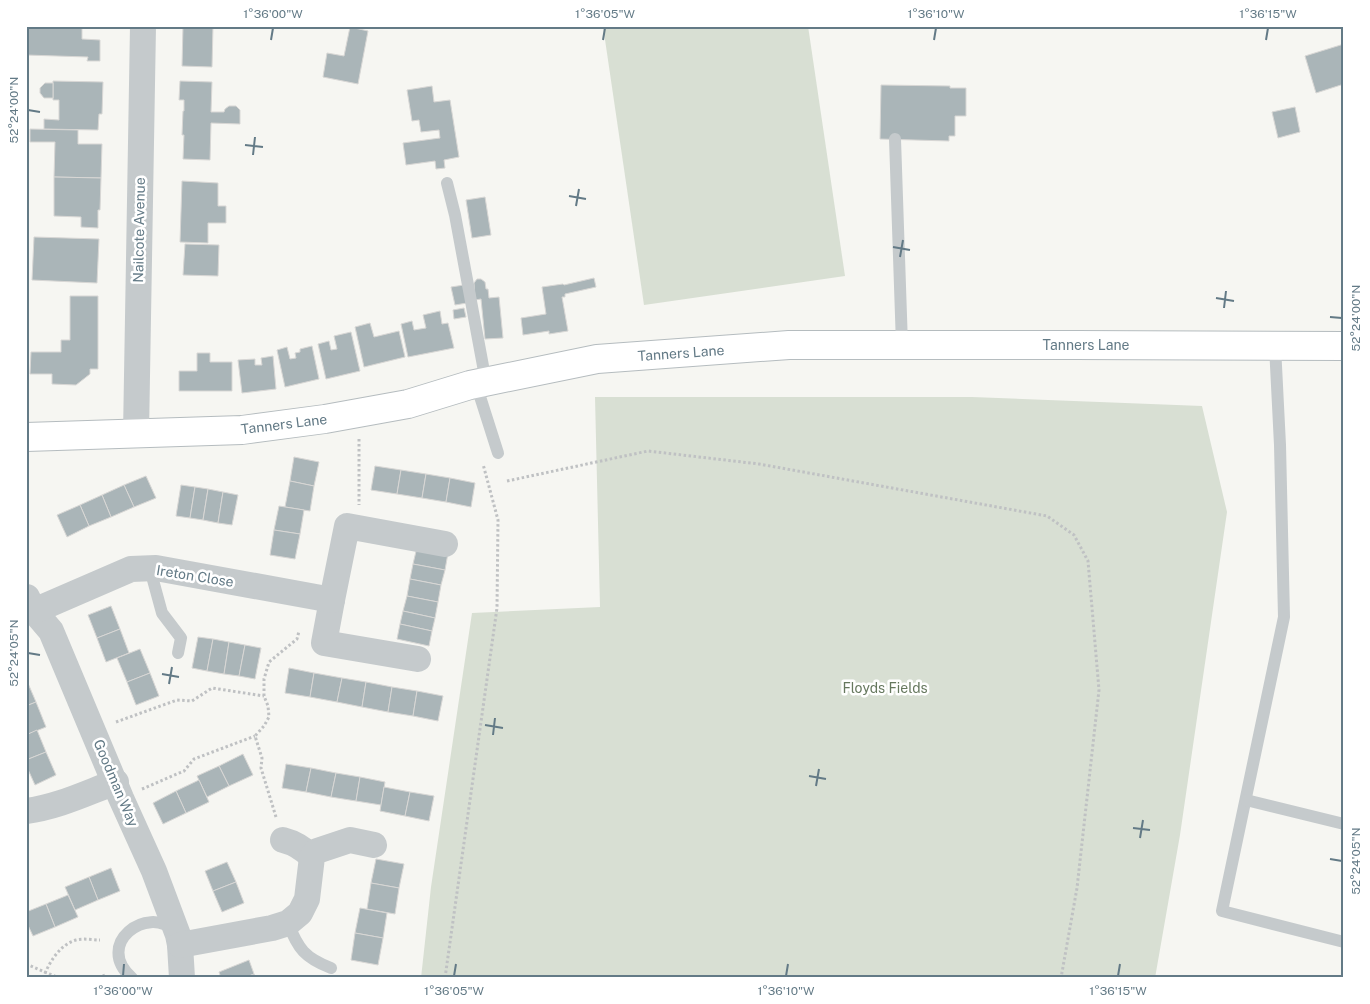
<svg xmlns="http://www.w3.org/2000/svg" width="1370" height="1004" font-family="'Public Sans',sans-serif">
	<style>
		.green { fill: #d8dfd3 }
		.building { fill: #aab5b8; stroke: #d8d7d5 }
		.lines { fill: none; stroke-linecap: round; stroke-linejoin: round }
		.secondary-casing { stroke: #b5bcbf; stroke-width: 30 }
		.path { stroke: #bfc1c3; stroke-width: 3; stroke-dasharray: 2.5 2.5; stroke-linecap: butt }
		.service { stroke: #c5cacc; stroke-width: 12 }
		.minor { stroke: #c5cacc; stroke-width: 26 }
		.secondary { stroke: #fff; stroke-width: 28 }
		.ticks { fill: none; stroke: #637a86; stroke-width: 2 }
		.labels { text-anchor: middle; stroke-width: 5; stroke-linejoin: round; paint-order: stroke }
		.street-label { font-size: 14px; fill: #637a86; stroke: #fff }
		.park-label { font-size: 14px; fill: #66785e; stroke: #fff }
		.neatline { fill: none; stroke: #637a86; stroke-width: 2 }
		.ticks-label { font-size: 12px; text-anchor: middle; fill: #637a86 }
	</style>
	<rect width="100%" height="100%" fill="#f6f6f2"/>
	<g class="green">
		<polygon points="603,26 808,26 845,276 644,305"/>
		<polygon points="595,397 972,397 1202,406 1227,512 1180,835 1155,978 421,978 431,887 472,613 600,607"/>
	</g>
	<g class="building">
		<polygon points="27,26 82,26 82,39 100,40 100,61 87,61 88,57 26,55"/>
		<polygon points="183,26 213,26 212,67 182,66"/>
		<polygon points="350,27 368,31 358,84 323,77 327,53 344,56"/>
		<polygon points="1344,44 1344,84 1316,93 1305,56"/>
		<polygon points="53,81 103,82 102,114 99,114 98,130 44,129 44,119 59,120 59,100 53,100"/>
		<polygon points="180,81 212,82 211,112 224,112 225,109 229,106 236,106 240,110 240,124 211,123 210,160 183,159 184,135 182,135 183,111 184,111 184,100 179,100"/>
		<polygon points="45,83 53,83 53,98 44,98 40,93 40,88"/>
		<polygon points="881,85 950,86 950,88 966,88 966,116 955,116 955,136 949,136 949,141 880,139"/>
		<polygon points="432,86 434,102 450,100 459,157 444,160 445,168 436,169 435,161 406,165 403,143 440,138 439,130 421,132 419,120 412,121 407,90"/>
		<polygon points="1295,107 1300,132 1278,138 1272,112"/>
		<polygon points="30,129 78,130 78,144 102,144 101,178 54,177 55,142 30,142"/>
		<polygon points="54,177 101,178 100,210 98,210 98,228 81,227 81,217 54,216"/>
		<polygon points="182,181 218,183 218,206 226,206 226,223 208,223 208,243 180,242"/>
		<polygon points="485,197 491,235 472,238 466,200"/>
		<polygon points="34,237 99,239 97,283 32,280"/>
		<polygon points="185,244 219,245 218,276 183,275"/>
		<polygon points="594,278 596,287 565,294 565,297 562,297 568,331 549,334 549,331 523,335 521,318 546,314 542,287 563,284 564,285"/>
		<polygon points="477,279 481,279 485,282 486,289 488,289 489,298 499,297 503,338 485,339 481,299 475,300 474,283"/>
		<polygon points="464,285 467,303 455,305 451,287"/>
		<polygon points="70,296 98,296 98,369 90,369 90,374 76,385 52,384 52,374 30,374 31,352 61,352 61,340 70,340"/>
		<polygon points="464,308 466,317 454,319 453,310"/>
		<polygon points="440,311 442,324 448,323 454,348 408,357 401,324 412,321 414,330 426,328 423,315"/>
		<polygon points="370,323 374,337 399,331 405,357 364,367 355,327"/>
		<polygon points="351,332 360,371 326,379 318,344 329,341 331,350 337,349 334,336"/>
		<polygon points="312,346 319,379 285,387 277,350 287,347 290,359 296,358 295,353 300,352 300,349"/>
		<polygon points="197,353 210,353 210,362 232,362 232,391 179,391 179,371 197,371"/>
		<polygon points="273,356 276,389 242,393 238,360 255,359 255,365 262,365 261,358"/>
		<rect x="26" y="358" width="2" height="26"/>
		<polygon points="294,457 319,462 314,486 290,481"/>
		<polygon points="375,466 401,470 397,494 371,490"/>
		<polygon points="401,470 426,474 422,498 397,494"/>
		<polygon points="426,474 450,478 446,502 422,498"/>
		<polygon points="146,476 156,498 134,507 124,485"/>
		<polygon points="450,478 475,483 471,507 446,502"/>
		<polygon points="290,481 314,486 310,511 285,507"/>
		<polygon points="124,485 134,507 111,517 102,495"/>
		<polygon points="181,485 195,487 190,518 176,516"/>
		<polygon points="195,487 208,489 203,520 190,518"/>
		<polygon points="208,489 223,492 218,523 203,520"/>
		<polygon points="223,492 238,495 232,525 218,523"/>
		<polygon points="102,495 111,517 89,526 80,505"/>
		<polygon points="80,505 89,526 67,537 57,515"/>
		<polygon points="279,506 304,510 300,534 274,530"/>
		<polygon points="274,530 300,534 295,559 270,555"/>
		<polygon points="417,547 448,553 445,570 413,564"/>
		<polygon points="413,564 445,570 441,585 410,579"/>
		<polygon points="410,579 441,585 438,602 407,596"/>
		<polygon points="407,596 438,602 435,618 403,611"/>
		<polygon points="111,606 120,629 97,638 88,615"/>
		<polygon points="403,611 435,618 432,631 400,624"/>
		<polygon points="400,624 432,631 429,646 397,639"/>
		<polygon points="120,629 129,653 106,662 97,638"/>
		<polygon points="198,637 213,639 207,671 192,668"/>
		<polygon points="213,639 229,642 224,674 207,671"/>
		<polygon points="229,642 245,645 239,676 224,674"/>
		<polygon points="245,645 261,648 255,679 239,676"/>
		<polygon points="140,649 150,673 127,682 117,658"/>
		<polygon points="289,668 314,673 310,697 285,693"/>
		<polygon points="150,673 159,696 136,705 127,682"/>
		<polygon points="314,673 342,678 337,702 310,697"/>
		<polygon points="342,678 366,682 362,707 337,702"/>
		<polygon points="27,681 36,702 26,706 26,682"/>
		<polygon points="366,682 392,687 388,712 362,707"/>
		<polygon points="392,687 417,691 413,716 388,712"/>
		<polygon points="417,691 443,696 438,721 413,716"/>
		<polygon points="36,702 46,727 26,735 26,706"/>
		<polygon points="37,730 46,752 26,760 26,735"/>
		<polygon points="46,752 56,775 35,785 26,765 26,760"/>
		<polygon points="243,754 253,775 229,786 219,766"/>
		<polygon points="286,764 311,768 306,792 282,788"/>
		<polygon points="219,766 229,786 207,797 197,776"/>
		<polygon points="311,768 336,773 331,797 306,792"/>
		<polygon points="336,773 360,777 356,801 331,797"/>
		<polygon points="360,777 385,782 381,805 356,801"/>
		<polygon points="199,780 209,802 186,813 176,791"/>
		<polygon points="384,787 410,792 405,816 380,811"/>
		<polygon points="176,791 186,813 163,824 153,803"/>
		<polygon points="410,792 434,796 429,821 405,816"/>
		<polygon points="376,859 404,864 399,888 371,883"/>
		<polygon points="227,862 236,882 213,891 205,871"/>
		<polygon points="111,868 120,891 98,900 89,877"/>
		<polygon points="89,877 98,900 75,910 65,887"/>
		<polygon points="236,882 244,903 222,912 213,891"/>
		<polygon points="371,883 399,888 395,914 367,909"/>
		<polygon points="68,895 78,917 55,927 46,904"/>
		<polygon points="46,904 55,927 33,936 26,921 26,912"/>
		<polygon points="360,908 387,913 383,938 355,933"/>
		<polygon points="355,933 383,938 378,965 351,960"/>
		<polygon points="249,960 254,974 244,978 221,978 219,972"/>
		<polygon points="254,974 256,978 244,978"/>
	</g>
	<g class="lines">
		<g class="secondary-casing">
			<polyline id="secondary" points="26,437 242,430 325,419 408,404 470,385 597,359 789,345 1075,345 1344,346"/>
		</g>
		<g class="path">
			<polyline points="359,439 359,505"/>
			<polyline points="507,481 648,451 759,464 1047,516 1074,535 1088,561 1099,690 1077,888 1061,978"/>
			<polyline points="116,722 177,700 192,701 212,688 264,696"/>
			<polyline points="142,789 184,771 194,759 255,736"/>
			<polyline points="276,817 261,768 262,758 255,736 264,726 269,717 268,706 264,696 264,679 269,662 297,639 299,631"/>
			<polyline points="26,964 59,978"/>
			<path d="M43 978C49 963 59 945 76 940 84 938 93 940 100 940"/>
			<polyline points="98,978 105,975"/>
			<polyline points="445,978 497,608 498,520 483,464"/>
		</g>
		<g class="service">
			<polyline points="895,139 902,345"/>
			<polyline points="447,183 455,215 486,382"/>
			<polyline points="1275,346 1280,445 1284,617 1222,911 1344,942"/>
			<polyline points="476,384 498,453"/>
			<polyline points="150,569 162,613 181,638 178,653"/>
			<polyline points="1246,800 1344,824"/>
			<path d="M288 923C298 949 305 958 331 968"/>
			<path d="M132 978C93 944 148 904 174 931"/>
		</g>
		<g class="minor">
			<polyline points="136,434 143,26"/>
			<polyline points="27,597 34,611 51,631 121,798 154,871 178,935 180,945 182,978"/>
			<polyline points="332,600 324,643 418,659"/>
			<polyline points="34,611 131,569 156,568 332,600 347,526 445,544"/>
			<path d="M26 811C58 807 86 793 116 782"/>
			<path d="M283 840C295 843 303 848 312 857"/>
			<polyline points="180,945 272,928 288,923 300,913 307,899 312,857 317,851 350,840 374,845"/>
		</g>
		<use href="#secondary" class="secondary"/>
	</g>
	<path class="ticks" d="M271 40 273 28M603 40 605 28M934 40 936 28M1266 40 1268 28M28 110 40 112M245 145 263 147M253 155 255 137M569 196 586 199M576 206 579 189M893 247 910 250M900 257 903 240M1216 298 1234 301M1224 308 1226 291M1330 317 1342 318M28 653 40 655M162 674 179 677M169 684 172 667M485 725 503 728M493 735 495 718M809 776 826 779M816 786 819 769M1133 828 1150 830M1140 838 1143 820M1330 859 1342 861M123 976 124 964M454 976 456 964M786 976 788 964M1118 976 1120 964"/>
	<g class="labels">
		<g class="street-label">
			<text transform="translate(139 230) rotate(-89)" y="5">Nailcote Avenue</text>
			<text x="1086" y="350">Tanners Lane</text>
			<text transform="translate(681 353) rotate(-4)" y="5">Tanners Lane</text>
			<text transform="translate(284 424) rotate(-7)" y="5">Tanners Lane</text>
			<text transform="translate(195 576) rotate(9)" y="5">Ireton Close</text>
			<text transform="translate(116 783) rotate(67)" y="5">Goodman Way</text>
		</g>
		<g class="park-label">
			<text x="885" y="693">Floyds Fields</text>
		</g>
	</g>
	<rect width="1370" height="1004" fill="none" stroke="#ffffff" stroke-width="55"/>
	<rect x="28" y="28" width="1314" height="948" class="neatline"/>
	<g class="ticks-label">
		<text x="273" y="18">1°36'00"W</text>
		<text x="605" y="18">1°36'05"W</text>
		<text x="936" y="18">1°36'10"W</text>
		<text x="1268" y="18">1°36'15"W</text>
		<text transform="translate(14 110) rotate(-90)" y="4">52°24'00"N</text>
		<text transform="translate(1356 318) rotate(-90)" y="4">52°24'00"N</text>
		<text transform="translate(14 653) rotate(-90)" y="4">52°24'05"N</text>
		<text transform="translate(1356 861) rotate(-90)" y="4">52°24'05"N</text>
		<text x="123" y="995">1°36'00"W</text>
		<text x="454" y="995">1°36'05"W</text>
		<text x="786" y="995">1°36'10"W</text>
		<text x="1118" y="995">1°36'15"W</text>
	</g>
</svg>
